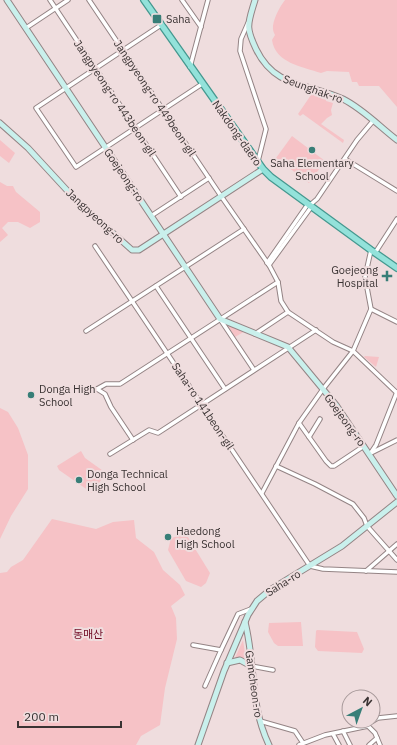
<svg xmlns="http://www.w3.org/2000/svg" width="397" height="745" font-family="'IBM Plex Sans','Noto Sans KR',sans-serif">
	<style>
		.green { fill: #f6c2c6 }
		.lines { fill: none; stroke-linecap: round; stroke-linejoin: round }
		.street-casing { stroke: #948485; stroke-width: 5.5 }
		.secondary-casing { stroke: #948485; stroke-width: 7 }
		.primary-casing { stroke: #45988f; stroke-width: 8 }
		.street { stroke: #fff; stroke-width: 3.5 }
		.secondary { stroke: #c9f0ec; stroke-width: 5 }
		.primary { stroke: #93e2da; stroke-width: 5.5 }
		.poi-dot { fill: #377e77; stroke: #efddde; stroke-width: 1.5 }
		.labels { text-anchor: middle; stroke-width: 4; stroke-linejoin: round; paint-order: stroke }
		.poi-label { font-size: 11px; fill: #3a3333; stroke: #efddde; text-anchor: start }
		.street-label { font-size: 11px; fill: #3a3333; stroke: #efddde }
		.park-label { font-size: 11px; fill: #710b25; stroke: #efddde }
	</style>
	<rect width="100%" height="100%" fill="#efddde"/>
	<g class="green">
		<path d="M285 0H397V107L379 86H359L357 82H352L349 72 327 71 321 73C303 67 275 63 272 40L275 35C274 33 273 31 273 29 272 21 280 6 285 0Z"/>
		<polygon points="320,94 327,97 326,101 333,103 331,110 332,115 327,118 321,124 344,140 343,143 303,114 300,116 298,114 311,95"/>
		<polygon points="292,136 325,161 309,183 276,158"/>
		<polygon points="0,140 15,153 9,163 0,156"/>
		<polygon points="0,182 7,186 13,186 16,192 40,212 40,222 30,228 18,222 8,222 2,228 8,235 0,242"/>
		<polygon points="224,320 247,330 235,337"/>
		<polygon points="365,356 379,357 376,367 364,357"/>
		<polygon points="0,408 8,412 18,428 28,455 28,489 11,516 0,539"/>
		<polygon points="81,451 85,458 106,473 92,493 59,470 57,466"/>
		<polygon points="52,519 96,529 113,522 134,520 136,538 154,552 163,570 180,585 185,595 171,606 176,618 177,639 165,688 160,725 141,736 136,745 0,745 0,573 7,572 11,567 23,560"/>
		<polygon points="186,534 210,573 206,583 201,587 186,581 168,550 171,538"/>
		<polygon points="301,622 303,646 278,646 274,643 268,632 269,623"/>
		<polygon points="317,630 357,632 364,649 362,653 318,651 315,647 316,631"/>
		<polygon points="243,640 246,660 243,658 235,658"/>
	</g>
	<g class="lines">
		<g class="street-casing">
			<g id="street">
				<polyline points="50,0 181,197"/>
				<polyline points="89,0 221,196 269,265 278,282 281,301 288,312 333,342 353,351 397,393"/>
				<polyline points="182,0 201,27"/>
				<polyline points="248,23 241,39 240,51 266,129 258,161"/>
				<polyline points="161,25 36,108 76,167 202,84"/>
				<polyline points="26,28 68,0"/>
				<polyline points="190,67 208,0"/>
				<polyline points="345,159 397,191"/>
				<polyline points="310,205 317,199 357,140 373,121"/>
				<polyline points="151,216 209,178"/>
				<polyline points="95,246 310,566 323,569 397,572"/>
				<polyline points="375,253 397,219"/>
				<polyline points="267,263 308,204"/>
				<polyline points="269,265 312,206"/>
				<polyline points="156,286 225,389"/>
				<polyline points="371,309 397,322"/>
				<polyline points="220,319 254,370"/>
				<polyline points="86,331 244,229"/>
				<polyline points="255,334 288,312"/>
				<polyline points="97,389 106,384 120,384 278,282"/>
				<polyline points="97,389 105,394 111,407 133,440"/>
				<polyline points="299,423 326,461 331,466 334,466 364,446"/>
				<polyline points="309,437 320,419"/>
				<polyline points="371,453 397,440"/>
				<polyline points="110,454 149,430 158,433 316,330"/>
				<polyline points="370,454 376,445 397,392"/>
				<polyline points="276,466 315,484 353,504 364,518 367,526 397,560"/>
				<polyline points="262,493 299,423 323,389 353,351 371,309 365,277 371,250"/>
				<polyline points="366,571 397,544"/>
				<polyline points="193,645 221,650 238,614 251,609"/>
				<polyline points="251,666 273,670"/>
				<polyline points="205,686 221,650"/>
				<polyline points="260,721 295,731 303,743"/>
				<polyline points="373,721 378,718 397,716"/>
				<polyline points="343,731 350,745"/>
				<polyline points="333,734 339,745"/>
				<polyline points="299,745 325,735 368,726 375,733 380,745"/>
				<polyline points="369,745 377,738"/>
			</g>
		</g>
		<g class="secondary-casing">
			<g id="secondary">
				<polyline points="7,0 220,319 288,347 336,405 397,496"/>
				<path d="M255 0C248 24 245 26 256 49 275 89 309 83 343 99 363 109 380 127 397 140"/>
				<polyline points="0,123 28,148 75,199 132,250 139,250 263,169"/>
				<path d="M245 622C256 665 249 703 269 745"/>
				<polyline points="227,663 240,660 251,666"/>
				<polyline points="198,745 224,671 248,615 257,601 270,590 342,546 397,502"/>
			</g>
		</g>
		<g class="primary-casing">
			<polyline id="primary" points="144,0 263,169 271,177 371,250 397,268"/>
		</g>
		<use href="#street" class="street"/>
		<use href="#secondary" class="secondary"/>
		<use href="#primary" class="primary"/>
	</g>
	<g class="poi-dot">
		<rect x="152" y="14" width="10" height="10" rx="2"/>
		<circle cx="312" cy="150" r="4"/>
		<path d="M385 270h4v4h4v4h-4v4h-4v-4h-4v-4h4z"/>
		<circle cx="31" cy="395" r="4"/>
		<circle cx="79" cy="480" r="4"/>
		<circle cx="168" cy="537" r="4"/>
	</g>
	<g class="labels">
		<g class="poi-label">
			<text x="166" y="23">Saha</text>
			<text x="312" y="167" text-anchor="middle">Saha Elementary<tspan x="312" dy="13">School</tspan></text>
			<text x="378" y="274" text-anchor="end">Goejeong<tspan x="378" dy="13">Hospital</tspan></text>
			<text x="39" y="393">Donga High<tspan x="39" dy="13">School</tspan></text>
			<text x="87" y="478">Donga Technical<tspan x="87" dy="13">High School</tspan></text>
			<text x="176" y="535">Haedong<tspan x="176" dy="13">High School</tspan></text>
		</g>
		<g class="street-label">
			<text transform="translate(313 89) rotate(20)" y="4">Seunghak-ro</text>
			<text transform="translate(115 98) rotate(56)" y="4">Jangpyeong-ro 443beon-gil</text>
			<text transform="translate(155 98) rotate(56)" y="4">Jangpyeong-ro 449beon-gil</text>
			<text transform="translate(237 133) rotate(55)" y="4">Nakdong-daero</text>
			<text transform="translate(124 175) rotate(56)" y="4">Goejeong-ro</text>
			<text transform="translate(95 216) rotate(43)" y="4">Jangpyeong-ro</text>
			<text transform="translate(203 406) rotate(56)" y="4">Saha-ro 141beon-gil</text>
			<text transform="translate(345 420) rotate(54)" y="4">Goejeong-ro</text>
			<text transform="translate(283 583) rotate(-32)" y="4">Saha-ro</text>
			<text transform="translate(254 684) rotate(82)" y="4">Gamcheon-ro</text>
		</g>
		<g class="park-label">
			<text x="88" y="638">동매산</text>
		</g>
	</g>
	<g transform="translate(361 709) rotate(41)"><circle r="19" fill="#efddde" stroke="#a7999a"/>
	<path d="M0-3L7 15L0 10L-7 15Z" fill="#377e77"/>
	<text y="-6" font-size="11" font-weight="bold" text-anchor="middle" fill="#3a3333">N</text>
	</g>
	<path d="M18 721v6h103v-6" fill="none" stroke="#3a3333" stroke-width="2"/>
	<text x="24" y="721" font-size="12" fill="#3a3333" stroke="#efddde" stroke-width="3" paint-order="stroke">200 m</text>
</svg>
